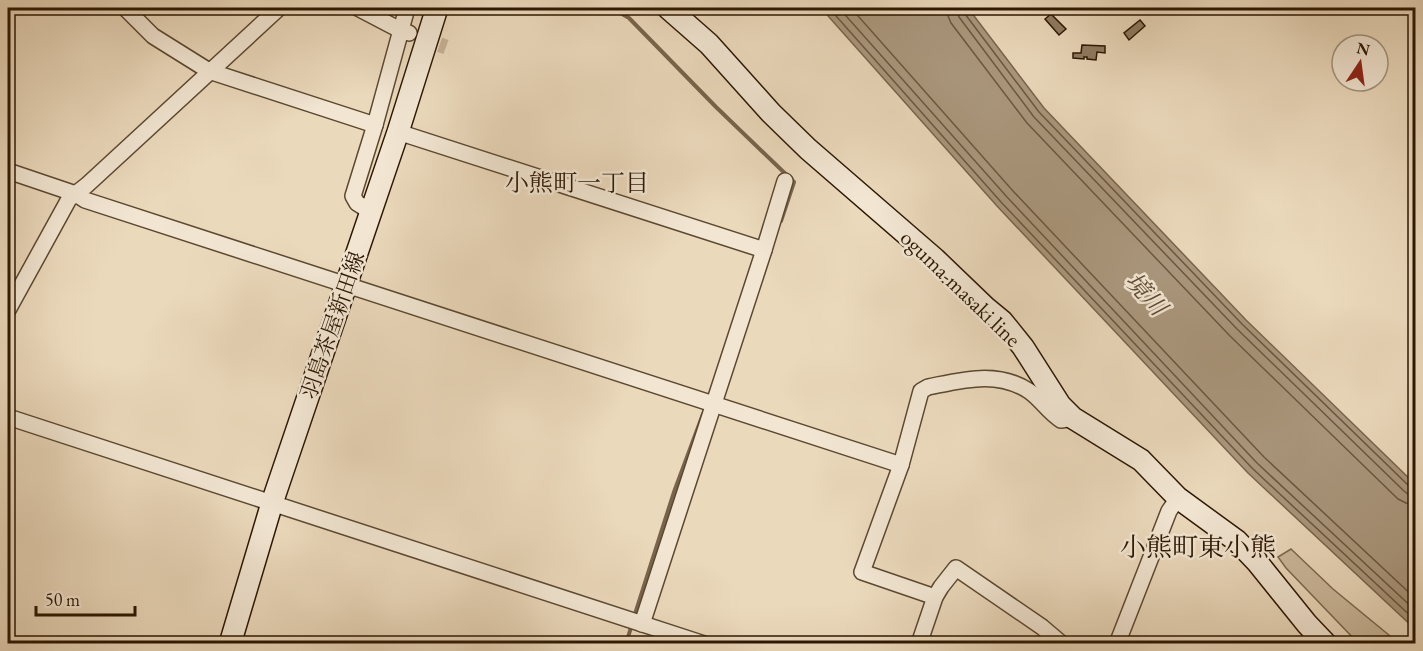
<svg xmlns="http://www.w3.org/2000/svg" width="1423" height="651" font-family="'EB Garamond','Noto Serif JP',serif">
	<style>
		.green { fill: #cbb89c; stroke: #7c684f; stroke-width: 1.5 }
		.water { fill: #aa977d; stroke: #78644c; stroke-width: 1.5 }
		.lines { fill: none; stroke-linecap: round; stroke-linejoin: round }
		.shore { stroke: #6b5740; stroke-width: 1.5 }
		.stream { stroke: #78644c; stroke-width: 4 }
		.building { fill: #8f7c63; stroke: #2c1702; stroke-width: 1.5 }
		.minor-tunnel { stroke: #c5b297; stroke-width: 15; stroke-dasharray: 15 8; stroke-linecap: butt }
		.minor-casing { stroke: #5c4830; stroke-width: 18 }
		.secondary-casing { stroke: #2c1702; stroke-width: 24 }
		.minor { stroke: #f2e6d3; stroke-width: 15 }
		.secondary { stroke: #f2e6d3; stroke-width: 21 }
		.labels { text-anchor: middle; stroke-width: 5; stroke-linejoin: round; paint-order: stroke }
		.street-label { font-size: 22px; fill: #2c1702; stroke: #f2e6d3 }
		.neighbourhood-label { font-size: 24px; fill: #2c1702; stroke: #f2e6d3 }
		.water-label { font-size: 24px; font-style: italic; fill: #5e4a33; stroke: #f2e6d3 }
		.quarter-label { font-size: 26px; fill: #2c1702; stroke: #f2e6d3 }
	</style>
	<rect width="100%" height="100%" fill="#ebd9bc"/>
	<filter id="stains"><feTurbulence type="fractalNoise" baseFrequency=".00333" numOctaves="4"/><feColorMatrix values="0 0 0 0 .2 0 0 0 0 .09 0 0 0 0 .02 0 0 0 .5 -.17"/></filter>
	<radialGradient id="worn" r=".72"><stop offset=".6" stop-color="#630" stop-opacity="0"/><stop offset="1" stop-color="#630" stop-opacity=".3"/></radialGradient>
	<polygon class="green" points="1291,549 1333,589 1390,636 1381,643 1358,643 1286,568 1278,557"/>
	<polygon class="water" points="821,8 968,8 1044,108 1246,320 1415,484 1415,629 1248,473 997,206"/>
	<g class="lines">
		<g class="shore">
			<polyline points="829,8 1001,202 1252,468 1416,621"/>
			<polyline points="839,8 1007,197 1257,463 1416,611"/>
			<polyline points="851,8 1013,191 1264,457 1416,599"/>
			<polyline points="947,8 948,16 951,23 1027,123 1230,336 1398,499 1406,503 1416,505"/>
			<polyline points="956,8 959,17 1034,117 1237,329 1404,491 1409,495 1416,496"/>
			<polyline points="964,8 965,14 1039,112 1242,324 1409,486 1416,488"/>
		</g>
		<g class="stream">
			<polyline points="612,8 629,18 716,107 794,182 781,221"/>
			<polyline points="634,617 674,492 703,414"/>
			<polyline points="626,644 632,624"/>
		</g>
	</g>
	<g class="building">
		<polygon points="1051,14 1066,29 1059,35 1045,19"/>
		<polygon points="1140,20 1145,26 1129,40 1124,33"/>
		<polygon points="1082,45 1105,46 1105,53 1097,52 1096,60 1087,59 1087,57 1084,57 1084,59 1073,58 1073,53 1081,53"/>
	</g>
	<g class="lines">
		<polyline class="minor-tunnel" points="418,37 446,47"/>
		<g class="minor-casing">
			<g id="minor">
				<polyline points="125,8 153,36 209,71 375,125"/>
				<polyline points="358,8 400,30 409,33"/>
				<polyline points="398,132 764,250"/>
				<polyline points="8,171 76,194 85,200 901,465"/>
				<polyline points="370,211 357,203 353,196 375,125 407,8"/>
				<polyline points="8,310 69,199 87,185 279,8"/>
				<polyline points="8,417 704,644"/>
				<path d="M935 597 862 572 901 465 921 391 928 387C963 380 997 370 1029 391 1041 399 1048 412 1061 420L1073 418"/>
				<polyline points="642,624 764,250 785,181"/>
				<polyline points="919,644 935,597 941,587 956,568 1042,627 1062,644"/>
				<polyline points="1117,644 1169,511 1178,498"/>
			</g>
		</g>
		<g class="secondary-casing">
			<g id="secondary">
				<polyline points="668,8 709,44 771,113 808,149 935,259 985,307 1002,321 1023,347 1060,405 1073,418 1141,460 1178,498 1237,541 1257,562 1307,624 1326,644"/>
				<polyline points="230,644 272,503 398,132 437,8"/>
			</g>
		</g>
		<use href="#minor" class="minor"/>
		<use href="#secondary" class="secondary"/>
	</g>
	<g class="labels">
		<g class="street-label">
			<text transform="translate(961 288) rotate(44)" y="8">oguma-masaki line</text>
			<text transform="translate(332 325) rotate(-71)" y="8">羽島茶屋新田線</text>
		</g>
		<g class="neighbourhood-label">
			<text x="577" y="191">小熊町一丁目</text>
		</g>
		<g class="water-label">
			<text transform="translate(1146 294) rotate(48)" y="8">境川</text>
		</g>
		<g class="quarter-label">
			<text x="1198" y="556">小熊町東小熊</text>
		</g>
	</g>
	<rect width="1423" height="651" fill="none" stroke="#ebd9bc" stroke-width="30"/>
	<rect x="9" y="9" width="1405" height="633" fill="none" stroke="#2c1702" stroke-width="3"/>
	<rect x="15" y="15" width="1393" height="621" fill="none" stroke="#2c1702" stroke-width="1.5"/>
	<g transform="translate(1360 63) rotate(13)"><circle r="28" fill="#f2e6d3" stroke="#a3937f" stroke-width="1.5"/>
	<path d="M0-4.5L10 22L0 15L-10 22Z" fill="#8f2418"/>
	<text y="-9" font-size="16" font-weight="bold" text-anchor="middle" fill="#2c1702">N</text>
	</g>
	<path d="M36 606v9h99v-9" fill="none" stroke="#2c1702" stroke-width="3"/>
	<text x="45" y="606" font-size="18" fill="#2c1702" stroke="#f2e6d3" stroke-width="4.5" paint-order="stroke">50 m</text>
	<rect width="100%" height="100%" filter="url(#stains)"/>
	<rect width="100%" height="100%" fill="url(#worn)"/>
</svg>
